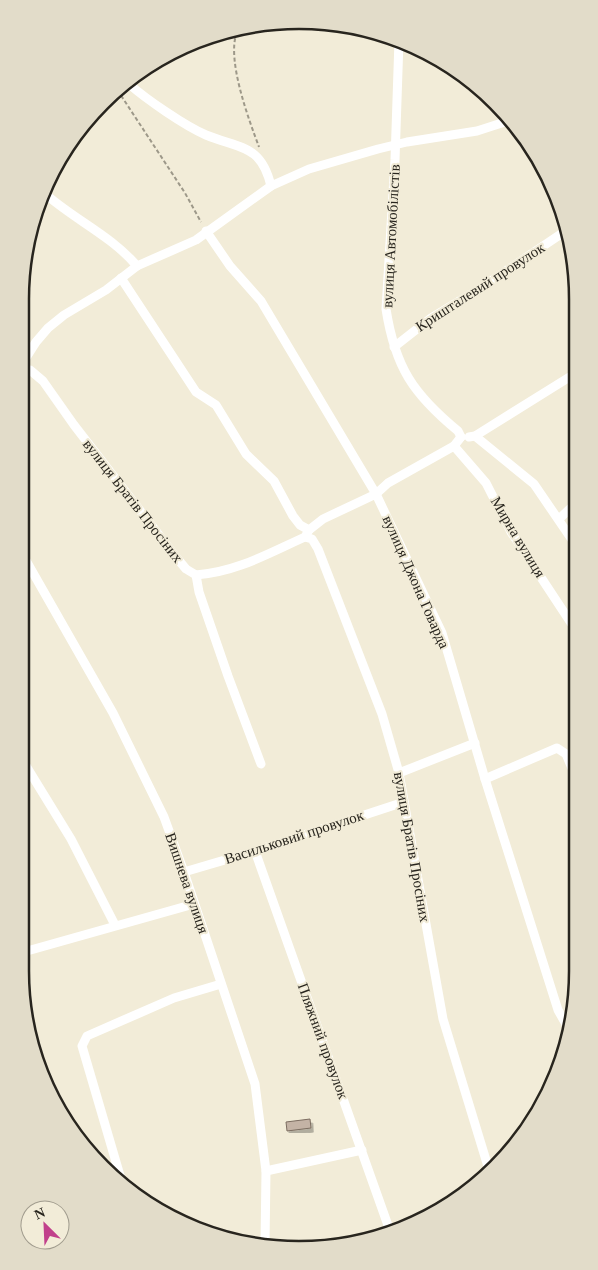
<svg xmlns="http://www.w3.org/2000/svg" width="598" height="1270" font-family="Georgia,serif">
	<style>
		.building { fill: #c4b3a5; stroke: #7c6d60; filter: url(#shadow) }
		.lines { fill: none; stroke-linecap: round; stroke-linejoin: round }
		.path { stroke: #9d9889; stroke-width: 2; stroke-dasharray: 4 2.5; stroke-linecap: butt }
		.street { stroke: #fff; stroke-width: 9 }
		.labels { text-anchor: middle; stroke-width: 4; stroke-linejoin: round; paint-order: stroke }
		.street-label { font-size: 15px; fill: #28251e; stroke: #f2ecd8 }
		.rim { fill: none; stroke: #28251e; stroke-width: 2.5 }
	</style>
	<defs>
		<filter id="shadow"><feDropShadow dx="2.5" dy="4" stdDeviation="0" flood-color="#0004"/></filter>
	</defs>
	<rect width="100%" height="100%" fill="#f2ecd8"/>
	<polygon class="building" points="310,1119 311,1128 287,1131 286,1122"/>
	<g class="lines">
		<g class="path">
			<path d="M237 32C226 59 249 120 259 147"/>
			<polyline points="120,89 122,97 185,193 201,222"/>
		</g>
		<g class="street">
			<path d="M399 40 395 160 386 309C395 367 413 394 458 431L461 437"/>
			<path d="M129 84C146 99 185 126 206 135 240 149 261 144 271 186"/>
			<path d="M42 191C71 218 111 235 137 266"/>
			<polyline points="206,231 230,266 261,301 376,494 442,633 485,779 558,1010 567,1026"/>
			<polyline points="121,278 196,392 216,405 246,454 274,481 293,516 300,525 309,530"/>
			<polyline points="394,347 431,318 479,289 567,230"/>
			<polyline points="20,367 36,342 48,328 64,315 106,290 137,266 196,240 271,186 309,169 378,149 407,142 477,131 511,120"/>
			<polyline points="20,370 30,370 43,381 74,425 176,557 186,569 196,575"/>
			<polyline points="475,436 534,484 577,547"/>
			<polyline points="469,437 475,436 576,373"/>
			<polyline points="454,446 486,483 511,532 577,632"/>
			<polyline points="559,519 576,503"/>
			<polyline points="305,537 312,539 318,549 382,714 399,773 443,1019 489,1170"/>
			<polyline points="20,550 113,713 164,817 184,872 255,1084 266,1171 265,1245"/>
			<path d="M196 575C237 572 269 553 305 537L309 530 323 519 376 494 388 483 454 446 461 437"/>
			<polyline points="196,575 199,592 228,676 261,764"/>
			<polyline points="20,756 71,839 115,925"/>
			<polyline points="399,773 475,743"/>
			<polyline points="485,779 557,748 566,754 577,780"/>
			<polyline points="255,851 390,1231"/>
			<polyline points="184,872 255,851 404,802"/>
			<polyline points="20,953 194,904"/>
			<polyline points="266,1171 362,1150"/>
			<polyline points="121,1179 82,1046 87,1036 174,998 221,984"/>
		</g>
	</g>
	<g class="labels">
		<g class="street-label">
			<text transform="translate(391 236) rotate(-87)" y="5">вулиця Автомобілістів</text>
			<text transform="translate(480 287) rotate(-33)" y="5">Кришталевий провулок</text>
			<text transform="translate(133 501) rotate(52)" y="5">вулиця Братів Просіних</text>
			<text transform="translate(518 537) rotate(59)" y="5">Мирна вулиця</text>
			<text transform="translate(416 582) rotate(66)" y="5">вулиця Джона Говарда</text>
			<text transform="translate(294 837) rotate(-18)" y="5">Васильковий провулок</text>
			<text transform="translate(412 847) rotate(80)" y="5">вулиця Братів Просіних</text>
			<text transform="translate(187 883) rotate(71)" y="5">Вишнева вулиця</text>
			<text transform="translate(323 1041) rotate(70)" y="5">Пляжний провулок</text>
		</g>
	</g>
	<path d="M0 0H598V1270H0ZM299 29H299A270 270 0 0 1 569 299V971A270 270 0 0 1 299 1241H299A270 270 0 0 1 29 971V299A270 270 0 0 1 299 29Z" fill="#e2dcc9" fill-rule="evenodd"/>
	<path class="rim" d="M299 29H299A270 270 0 0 1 569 299V971A270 270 0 0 1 299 1241H299A270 270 0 0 1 29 971V299A270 270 0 0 1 299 29Z"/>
	<g transform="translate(45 1225) rotate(336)"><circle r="24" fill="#f2ecd8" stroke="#a19c8e"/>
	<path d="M0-4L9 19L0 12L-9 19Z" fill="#c1408b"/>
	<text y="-8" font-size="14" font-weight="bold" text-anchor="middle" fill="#28251e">N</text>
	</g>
</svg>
